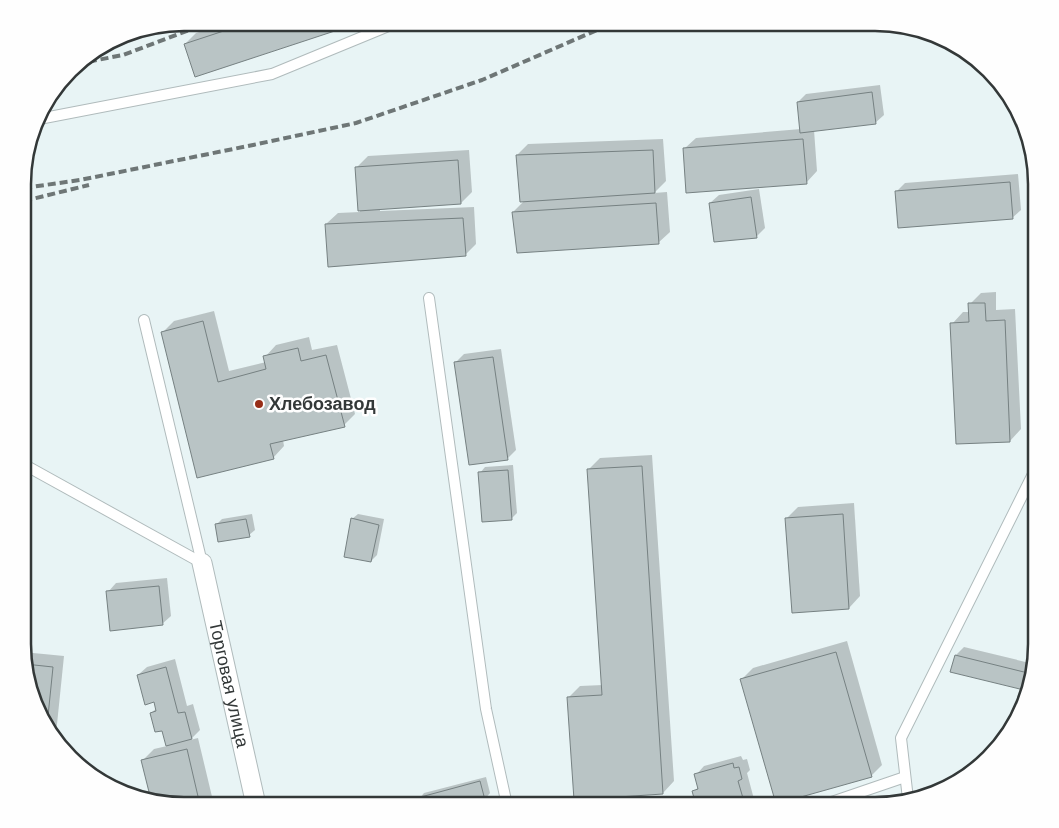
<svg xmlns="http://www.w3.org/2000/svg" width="1059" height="828" font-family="Arial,sans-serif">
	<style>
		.shadow { fill: #0003 }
		.building { fill: #b9c4c5; stroke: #768182 }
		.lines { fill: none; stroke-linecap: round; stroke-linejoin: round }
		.lane-casing { stroke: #b0bbbc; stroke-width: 12 }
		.street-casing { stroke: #b0bbbc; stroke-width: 21 }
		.lane { stroke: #fff; stroke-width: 10 }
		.street { stroke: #fff; stroke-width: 19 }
		.rail { stroke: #6e7676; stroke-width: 4; stroke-dasharray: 8 4; stroke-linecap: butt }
		.poi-dot { fill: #972e18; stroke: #fefefe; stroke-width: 2 }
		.labels { text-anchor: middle; stroke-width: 5; stroke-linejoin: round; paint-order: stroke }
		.poi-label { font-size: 18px; font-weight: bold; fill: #333838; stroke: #fefefe; text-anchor: start }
		.street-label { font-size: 18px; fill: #333838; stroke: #fefefe }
		.rim { fill: none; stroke: #333838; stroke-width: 2.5 }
	</style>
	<rect width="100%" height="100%" fill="#e8f4f5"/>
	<g class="shadow">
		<polygon points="228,23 355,23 196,76 185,44 196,33"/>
		<polygon points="880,85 884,115 875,123 814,130 817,171 806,183 684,149 696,138 801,129 798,102 806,94"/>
		<polygon points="663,139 666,181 654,193 667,192 670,232 658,243 513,212 525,200 517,155 528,144"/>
		<polygon points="469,150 472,192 461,203 380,209 380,211 474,207 476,244 465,255 326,224 338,213 360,212 356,168 368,156"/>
		<polygon points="1018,174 1021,210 1012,218 896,192 905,183"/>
		<polygon points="759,189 765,228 756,237 710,203 719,195"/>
		<polygon points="996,292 996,310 1015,309 1021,429 1010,441 952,324 963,312 970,312 970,304 981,293"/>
		<polygon points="214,311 229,371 266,362 265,357 276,345 309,337 312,350 337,345 355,414 344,425 283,440 284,446 273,458 163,332 174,321"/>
		<polygon points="501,349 516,450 507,459 455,363 464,354"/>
		<polygon points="652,455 674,781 663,793 568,698 580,686 603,685 588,470 600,458"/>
		<polygon points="513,465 517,513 511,519 480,473 485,467"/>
		<polygon points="854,503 860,596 849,608 793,611 787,518 798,507"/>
		<polygon points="252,514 255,530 249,535 216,525 222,519"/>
		<polygon points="358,514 384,519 377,555 371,561 352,519"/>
		<polygon points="167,578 171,616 162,624 108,592 116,583"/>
		<polygon points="847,641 882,765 871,776 742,679 753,668"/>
		<polygon points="964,647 1034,664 1028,690 956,655"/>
		<polygon points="23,652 64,656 56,734 55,736 39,715"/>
		<polygon points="175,659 187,706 193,704 200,730 190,740 198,738 214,805 174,805 152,800 143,760 154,749 167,746 163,729 151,713 157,708 155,701 138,675 147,667"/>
		<polygon points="741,756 743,760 747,759 750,770 747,773 755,803 753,805 703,805 703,804 698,805 694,792 699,786 696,775 704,766"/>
		<polygon points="486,777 490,793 485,799 461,805 421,805 419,799 424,793"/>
	</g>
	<g class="building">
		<polygon points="248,23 359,23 195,77 184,44"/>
		<polygon points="872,92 876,124 800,133 797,102"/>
		<polygon points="803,139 807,184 686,193 683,148"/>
		<polygon points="653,150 655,193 520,202 516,155"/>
		<polygon points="458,160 461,204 358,211 355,167"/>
		<polygon points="1010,182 1013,219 898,228 895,191"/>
		<polygon points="751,197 757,238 714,242 709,203"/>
		<polygon points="656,203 659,244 517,253 512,212"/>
		<polygon points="463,218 466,256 328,267 325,224"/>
		<polygon points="968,303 985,303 986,321 1005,320 1010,442 956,444 950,323 969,322"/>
		<polygon points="203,321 218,382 266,369 263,356 298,348 301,361 326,355 345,427 270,444 274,459 197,478 161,332"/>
		<polygon points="493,357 508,460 469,465 454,362"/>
		<polygon points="642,466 663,794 574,800 567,697 602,695 587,469"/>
		<polygon points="508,470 512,520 482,522 478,472"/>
		<polygon points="843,514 849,609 792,613 785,518"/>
		<polygon points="351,518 379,525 371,562 344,557"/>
		<polygon points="246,519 250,537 218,542 215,524"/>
		<polygon points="159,586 163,625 110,631 106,591"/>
		<polygon points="836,652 872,777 776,804 740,679"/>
		<polygon points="955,655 1032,674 1028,691 950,672"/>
		<polygon points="25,664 53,667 47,726 39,715"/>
		<polygon points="166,667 178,713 185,712 192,739 166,746 162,731 155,732 150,713 156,711 154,702 145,705 137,675"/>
		<polygon points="187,749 200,805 174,805 151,800 141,760"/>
		<polygon points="733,763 734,768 739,767 742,779 738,781 745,805 696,805 692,791 698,789 694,774"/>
		<polygon points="480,781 485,800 466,805 419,805 417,798"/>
	</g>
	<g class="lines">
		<g class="lane-casing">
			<g id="lane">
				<polyline points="39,119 272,74 396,23"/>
				<polyline points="1035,222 1036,254"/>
				<polyline points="429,298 486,709 507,805"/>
				<polyline points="144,320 202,563"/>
				<polyline points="23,464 202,563"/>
				<polyline points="908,799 901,738 1036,468"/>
				<polyline points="823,805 905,777"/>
			</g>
		</g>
		<g class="street-casing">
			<g id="street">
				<path id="s1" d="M202 563 256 805"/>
			</g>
		</g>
		<use href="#lane" class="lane"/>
		<use href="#street" class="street"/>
		<g class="rail">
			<polyline points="77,64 123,55 208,23"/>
			<polyline points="24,188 80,180 253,145 356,123 482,80 597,30 613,23"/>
			<polyline points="24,201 89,185"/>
		</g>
	</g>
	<circle class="poi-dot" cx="259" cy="404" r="5"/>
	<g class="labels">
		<g class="poi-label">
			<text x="269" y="410">Хлебозавод</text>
		</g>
		<g class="street-label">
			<text dy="6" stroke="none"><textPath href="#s1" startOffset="124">Торговая улица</textPath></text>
		</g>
	</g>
	<path d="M0 0H1059V828H0ZM184 31H875A153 153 0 0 1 1028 184V644A153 153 0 0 1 875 797H184A153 153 0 0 1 31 644V184A153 153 0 0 1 184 31Z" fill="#fefefe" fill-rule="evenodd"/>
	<path class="rim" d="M184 31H875A153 153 0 0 1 1028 184V644A153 153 0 0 1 875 797H184A153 153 0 0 1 31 644V184A153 153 0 0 1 184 31Z"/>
</svg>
